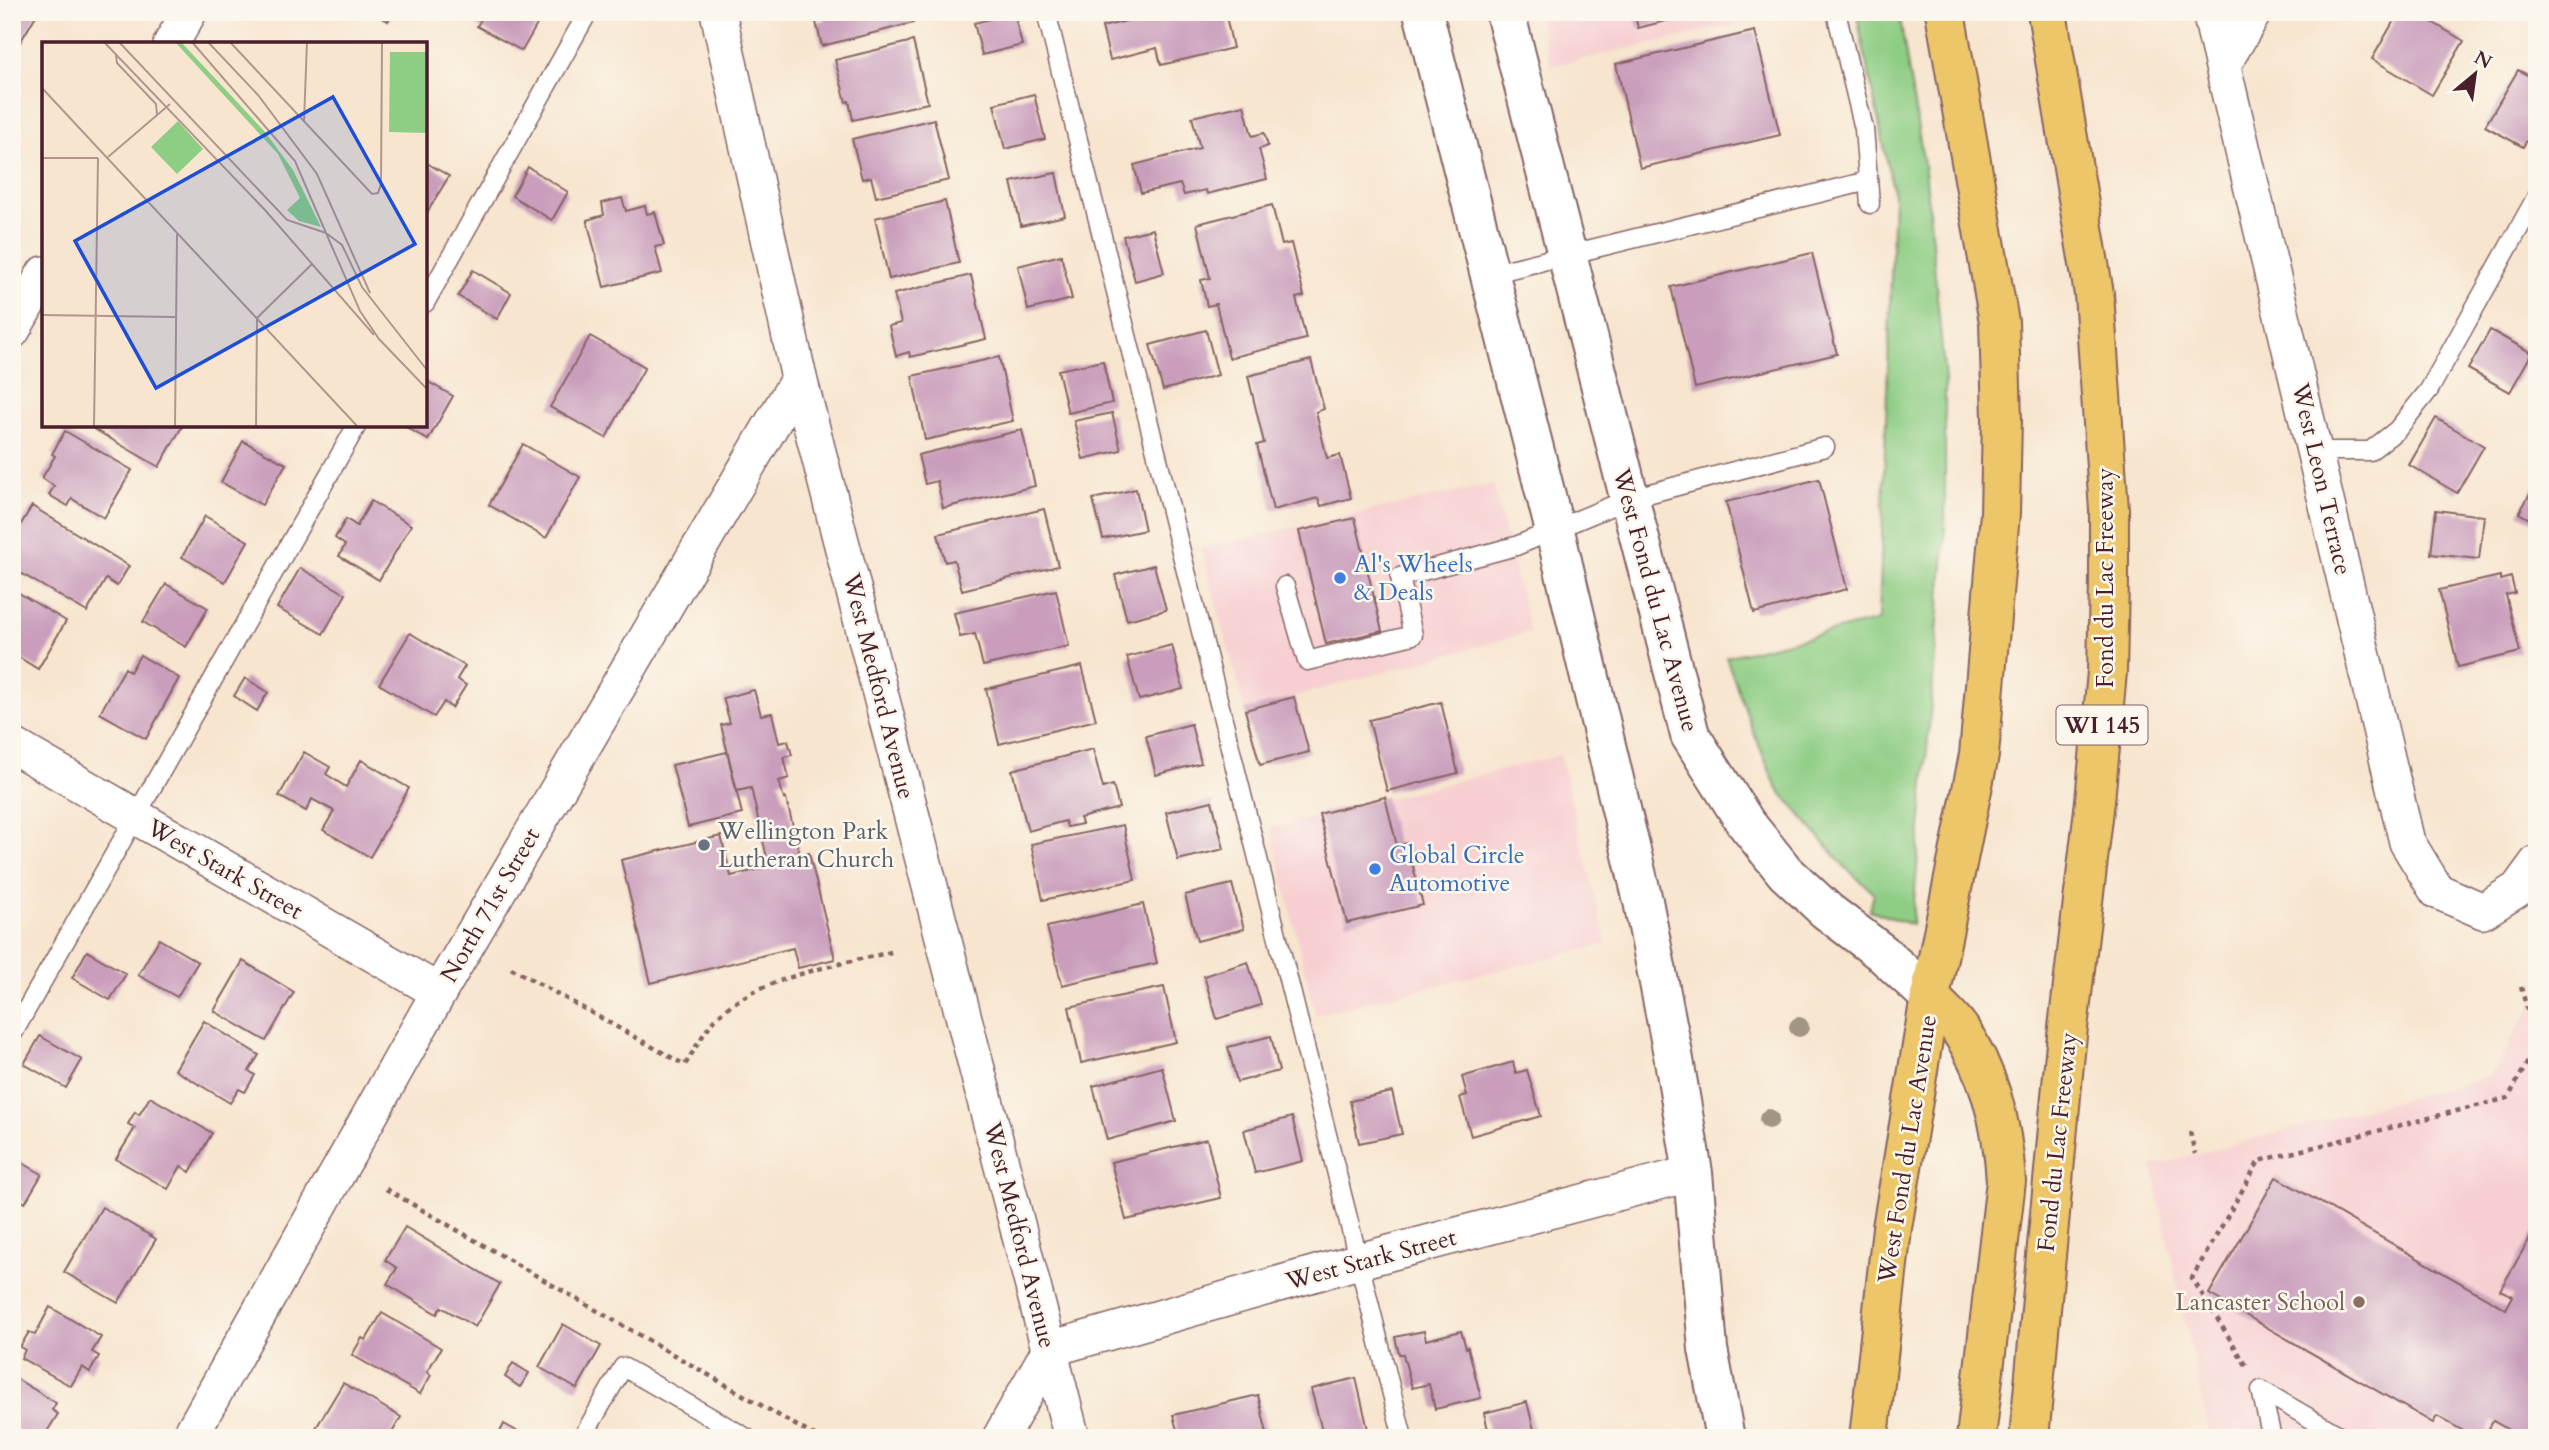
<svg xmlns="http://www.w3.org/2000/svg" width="2549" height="1450" font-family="Cardo,serif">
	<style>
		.built { fill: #f7cfd0 }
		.green { fill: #8ecd84; stroke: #6c7658; stroke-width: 2 }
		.building { fill: #c99dbb }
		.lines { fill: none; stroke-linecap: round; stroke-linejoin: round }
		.service-casing { stroke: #876464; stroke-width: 21 }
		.minor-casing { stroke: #876464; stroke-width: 38 }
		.tertiary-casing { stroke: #876464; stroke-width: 42 }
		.primary-casing { stroke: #876464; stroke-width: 42 }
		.motorway-casing { stroke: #876464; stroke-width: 42 }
		.path { stroke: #876464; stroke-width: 4.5; stroke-dasharray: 5 5; stroke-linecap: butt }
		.service { stroke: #fff; stroke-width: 18 }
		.minor { stroke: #fff; stroke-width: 35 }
		.tertiary { stroke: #fff; stroke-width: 38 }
		.primary { stroke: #ecc669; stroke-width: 38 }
		.motorway { stroke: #ecc669; stroke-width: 38 }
		.tree { fill: #a39584 }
		.shop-dot { fill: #3f7fe0; stroke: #fbf7ec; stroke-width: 2.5 }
		.worship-dot { fill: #6b7280; stroke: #fbf7ec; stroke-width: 2.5 }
		.education-dot { fill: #8d6e63; stroke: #fbf7ec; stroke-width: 2.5 }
		.labels { text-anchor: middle; stroke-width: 5; stroke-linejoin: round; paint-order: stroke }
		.shield { fill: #fbf7ec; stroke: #7f6065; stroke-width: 2 }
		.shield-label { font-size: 23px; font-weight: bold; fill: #4a1f2b }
		.street-label { font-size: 24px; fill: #4a1f2b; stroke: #fbf7ec }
		.shop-label { font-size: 24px; fill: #366cbe; stroke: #fbf7ec; text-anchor: start }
		.worship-label { font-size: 24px; fill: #5b616d; stroke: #fbf7ec; text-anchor: start }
		.education-label { font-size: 24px; fill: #785e54; stroke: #fbf7ec; text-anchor: end }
		.inset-road { fill: none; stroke: #b2968d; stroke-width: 2 }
		.view { fill: #1d4ed8; fill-opacity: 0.15; stroke: #1d4ed8; stroke-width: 3.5 }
		.inset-edge { fill: none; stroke: #4a1f2b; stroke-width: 3.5 }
	</style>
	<rect width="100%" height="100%" fill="#fbf7ec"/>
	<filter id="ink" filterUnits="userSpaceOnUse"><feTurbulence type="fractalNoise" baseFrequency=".0143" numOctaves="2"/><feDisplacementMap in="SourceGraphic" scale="14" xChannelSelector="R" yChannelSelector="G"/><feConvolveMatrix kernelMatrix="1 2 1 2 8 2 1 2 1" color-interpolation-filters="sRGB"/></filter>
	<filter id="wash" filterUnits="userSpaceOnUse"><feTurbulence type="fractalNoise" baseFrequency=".00686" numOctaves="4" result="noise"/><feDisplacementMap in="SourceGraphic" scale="28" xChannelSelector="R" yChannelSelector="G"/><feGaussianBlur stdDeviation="1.57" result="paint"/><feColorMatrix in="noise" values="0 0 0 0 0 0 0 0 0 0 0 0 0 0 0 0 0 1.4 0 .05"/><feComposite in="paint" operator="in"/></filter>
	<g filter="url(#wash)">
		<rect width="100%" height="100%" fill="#f7e5cf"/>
		<g class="built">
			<polygon points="1537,12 1791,12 1551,66"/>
			<polygon points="1493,484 1530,632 1245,710 1201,548"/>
			<polygon points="1560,755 1607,944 1315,1015 1271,828"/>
			<polygon points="2537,996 2537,1438 2210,1438 2152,1166 2491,1076"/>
		</g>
		<polygon class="green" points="1856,12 1899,12 1926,178 1945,381 1945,540 1912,925 1870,910 1874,893 1846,868 1777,788 1753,731 1726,657 1879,620 1894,195"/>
		<g id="blocks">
			<g class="building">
				<polygon points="12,12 38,12 12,56"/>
				<polygon points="373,12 393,12 388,21"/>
				<polygon points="485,12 544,12 522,51 477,26"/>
				<polygon points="823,12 911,12 913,23 822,46 816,22 825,20"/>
				<polygon points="1163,12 1225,12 1233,48 1161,65 1157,48 1110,60 1102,27"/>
				<polygon points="1634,12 1697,12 1697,13 1638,28"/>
				<polygon points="2399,12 2415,12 2464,41 2432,95 2372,59"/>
				<polygon points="1014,13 1022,45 982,55 974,23"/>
				<polygon points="1755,31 1780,135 1640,168 1616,64"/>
				<polygon points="913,41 928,103 853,120 849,101 846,102 835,60"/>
				<polygon points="2518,70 2537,80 2537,130 2534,128 2523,147 2485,126"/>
				<polygon points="1034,94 1045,139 1005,149 994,104"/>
				<polygon points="1244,105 1252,136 1264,133 1268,146 1259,149 1267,179 1207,194 1206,190 1184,195 1180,184 1141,193 1134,165 1200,148 1192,117"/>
				<polygon points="934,119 949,180 876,197 871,177 862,179 852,139"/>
				<polygon points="425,162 449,176 425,216"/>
				<polygon points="528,167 568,192 552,220 512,196"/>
				<polygon points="1056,173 1065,216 1021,226 1011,182"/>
				<polygon points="622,198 626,211 645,206 647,214 655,212 664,245 655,247 662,273 604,287 587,220 604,215 602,203"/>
				<polygon points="945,201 959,263 889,279 875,218"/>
				<polygon points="1272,205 1282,245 1291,243 1304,296 1296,298 1306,339 1229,358 1216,304 1207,306 1201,280 1210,278 1197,224"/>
				<polygon points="1153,229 1164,273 1135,281 1123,236"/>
				<polygon points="1812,253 1837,354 1695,388 1671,287"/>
				<polygon points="1061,255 1072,299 1028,310 1018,266"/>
				<polygon points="473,270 511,293 497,319 458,296"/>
				<polygon points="971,275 986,339 910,357 909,352 896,356 889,326 901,323 894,294"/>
				<polygon points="1206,330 1218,375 1163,390 1150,345"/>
				<polygon points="2490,330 2532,353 2510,392 2468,369"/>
				<polygon points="590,336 645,367 606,438 550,407"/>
				<polygon points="999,357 1013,421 925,440 912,376"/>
				<polygon points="1311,360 1324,409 1316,412 1327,458 1340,455 1351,498 1321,506 1318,498 1273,510 1257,445 1264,443 1248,376"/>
				<polygon points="1103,361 1112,403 1068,413 1058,370"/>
				<polygon points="425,380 453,396 428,440 403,425 425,425"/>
				<polygon points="1112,413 1121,450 1083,459 1074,421"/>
				<polygon points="2436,418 2484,446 2457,493 2409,465"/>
				<polygon points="87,425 183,425 159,467"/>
				<polygon points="1022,430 1035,486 943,508 937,481 925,484 918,455"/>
				<polygon points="65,431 132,470 104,518 72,499 68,506 49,495 54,486 42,478 55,456 52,454"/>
				<polygon points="243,441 286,464 262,505 221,482"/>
				<polygon points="523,444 580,477 546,538 489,505"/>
				<polygon points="1819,479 1847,589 1754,613 1726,502"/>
				<polygon points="2537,482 2537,523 2519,513"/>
				<polygon points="1136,489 1145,530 1103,539 1093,499"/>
				<polygon points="371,501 411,525 379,580 339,556 345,545 335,538 346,519 357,526"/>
				<polygon points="32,506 129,566 117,586 106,579 87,612 12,568 12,539"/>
				<polygon points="1044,509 1058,566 962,590 954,560 945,562 938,534"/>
				<polygon points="2436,510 2484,516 2479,559 2431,554"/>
				<polygon points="205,516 248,541 225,582 182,557"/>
				<polygon points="1355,518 1382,631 1326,644 1299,531"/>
				<polygon points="1154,565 1166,610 1127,620 1115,575"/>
				<polygon points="300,568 346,594 323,634 277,608"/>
				<polygon points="2500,576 2500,580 2511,577 2515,593 2506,595 2520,652 2458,667 2439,590"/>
				<polygon points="166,584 208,608 186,647 143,622"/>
				<polygon points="12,589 66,621 38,669 12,653"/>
				<polygon points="1056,590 1069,646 983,666 975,634 960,637 954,613"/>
				<polygon points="410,633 465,666 457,679 466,685 452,708 444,702 434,717 379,684"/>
				<polygon points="1172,645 1183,689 1139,700 1127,657"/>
				<polygon points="140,655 179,678 146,739 100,713 125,668 130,672"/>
				<polygon points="1082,666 1096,720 999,744 986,689"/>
				<polygon points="245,678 268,692 257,711 234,696"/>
				<polygon points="754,690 761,715 772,713 779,743 788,741 792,755 784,757 789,778 779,781 784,799 786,798 800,855 809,853 835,959 798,968 793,948 651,983 621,860 721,836 731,876 769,867 751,788 737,791 721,725 730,723 723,698"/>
				<polygon points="1294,697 1309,752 1260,765 1245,710"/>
				<polygon points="1441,702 1458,773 1387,791 1369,720"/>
				<polygon points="1191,724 1201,763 1156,775 1146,736"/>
				<polygon points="1093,749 1103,788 1113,785 1119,808 1080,818 1082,824 1067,827 1065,821 1028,831 1012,770"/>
				<polygon points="304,752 330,767 326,774 346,787 361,760 409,788 370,857 323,830 334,811 312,799 306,811 279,796"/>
				<polygon points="727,752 742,814 688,827 672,765"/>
				<polygon points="1385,797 1397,846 1407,843 1423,905 1347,923 1319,814"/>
				<polygon points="1212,801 1224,849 1178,860 1166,812"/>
				<polygon points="1123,825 1135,880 1043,900 1031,844"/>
				<polygon points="1232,884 1244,929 1197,941 1185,895"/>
				<polygon points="1143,904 1157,963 1062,985 1047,927"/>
				<polygon points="159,939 198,962 177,997 138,975"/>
				<polygon points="87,951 126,974 110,1000 72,978"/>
				<polygon points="243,961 294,992 266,1041 214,1011"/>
				<polygon points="1248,962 1261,1005 1217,1019 1204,976"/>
				<polygon points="1164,987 1176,1042 1081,1063 1069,1007"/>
				<polygon points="204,1021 259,1055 249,1071 255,1075 245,1092 239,1089 230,1103 175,1070"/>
				<polygon points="40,1036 82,1060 66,1088 24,1064"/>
				<polygon points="1271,1036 1279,1071 1237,1082 1228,1047"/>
				<polygon points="1513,1062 1516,1073 1527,1070 1541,1116 1471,1136 1460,1097 1467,1095 1462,1077"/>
				<polygon points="1162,1067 1176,1121 1107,1140 1093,1086"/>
				<polygon points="1392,1092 1402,1134 1359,1143 1350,1101"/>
				<polygon points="150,1097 212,1133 190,1172 181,1166 168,1189 116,1159 135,1128 128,1124 135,1112 139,1115"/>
				<polygon points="1292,1117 1303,1161 1255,1173 1244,1130"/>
				<polygon points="1207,1139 1221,1198 1126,1220 1111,1162"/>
				<polygon points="12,1157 42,1174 25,1203 12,1196"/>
				<polygon points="2276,1177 2506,1309 2513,1296 2500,1290 2537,1226 2537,1438 2523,1438 2493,1421 2484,1438 2476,1438 2437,1416 2433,1423 2209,1294"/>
				<polygon points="102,1207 156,1239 118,1303 64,1272"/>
				<polygon points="405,1227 500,1284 475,1327 441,1307 437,1314 387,1284 397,1268 385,1260"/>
				<polygon points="50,1307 101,1337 92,1352 99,1356 90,1372 82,1367 71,1386 21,1358 25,1350 20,1347 29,1332 35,1335"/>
				<polygon points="382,1313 441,1348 427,1372 431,1375 420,1394 352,1355 362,1338 366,1340"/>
				<polygon points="563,1324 601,1346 577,1389 539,1367"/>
				<polygon points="1424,1331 1426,1340 1461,1331 1466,1348 1468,1347 1481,1398 1435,1409 1429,1384 1412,1388 1403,1354 1399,1354 1395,1337"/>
				<polygon points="513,1363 529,1373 520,1387 505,1377"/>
				<polygon points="12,1376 56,1403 52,1410 58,1414 43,1438 12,1438"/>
				<polygon points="1356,1378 1370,1438 1324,1438 1311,1389"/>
				<polygon points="343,1383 401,1417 389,1438 333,1438 316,1428"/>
				<polygon points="1258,1395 1268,1438 1179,1438 1173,1415"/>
				<polygon points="1527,1402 1536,1438 1490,1438 1484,1413"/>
				<polygon points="504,1424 529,1438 497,1438"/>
			</g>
		</g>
	</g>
	<g filter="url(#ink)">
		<use href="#blocks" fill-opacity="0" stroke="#876464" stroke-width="2"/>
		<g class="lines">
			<g class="service-casing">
				<g id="service">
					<polyline points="1046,12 1403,1438"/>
					<polyline points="1836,12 1864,129 1870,204"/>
					<polyline points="1490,274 1868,181"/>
					<polyline points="425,303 588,12"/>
					<polyline points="2315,451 2370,451 2397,430 2429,390 2537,196"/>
					<polyline points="1285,586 1307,661 1413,635 1400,577 1516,546 1628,499 1825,447"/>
					<polyline points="12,1035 357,425"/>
					<polyline points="582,1438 623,1367 747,1438"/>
					<polyline points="2272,1438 2261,1390 2344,1438"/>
				</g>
			</g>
			<g class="minor-casing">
				<g id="minor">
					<polyline points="718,12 799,378 1072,1438"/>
					<polyline points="2210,12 2407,842 2437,891 2483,911 2518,889 2537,863"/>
					<polyline points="171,44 189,12"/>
					<polyline points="2223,64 2254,12"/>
					<polyline points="12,331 44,274"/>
					<polyline points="12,745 439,992"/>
					<polyline points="189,1438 439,992 799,378"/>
					<polyline points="1000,1438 1050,1349 1359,1261 1693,1173"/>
				</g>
			</g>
			<g class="tertiary-casing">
				<g id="tertiary">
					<polyline points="1423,12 1555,531 1643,901 1673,1054 1693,1173 1708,1349 1725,1438"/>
					<polyline points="1505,12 1690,735 1745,822 1785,872 1827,911 1882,953 1930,997"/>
				</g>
			</g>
			<g class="primary-casing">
				<g id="primary">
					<path d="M1930 997C1939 1007 1951 1017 1959 1028 1990 1073 2003 1127 2006 1181L1976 1438"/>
					<polyline points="1869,1438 1892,1228 1930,997"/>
				</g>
			</g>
			<g class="motorway-casing">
				<g id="motorway">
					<polyline points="1930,997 1979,755 2000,513 2002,419 1999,322 1945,12"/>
					<polyline points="2029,1438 2065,1053 2095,801 2107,672 2109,581 2109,510 2094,294 2047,12"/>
				</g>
			</g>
			<g class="path">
				<path d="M511 968 685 1065C693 1052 701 1037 711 1024 747 978 840 965 895 951"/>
				<polyline points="2190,1132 2195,1154"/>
				<polyline points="386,1189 818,1438"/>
				<polyline points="2246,1365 2192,1278 2259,1161 2508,1098 2537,1045 2521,987"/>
			</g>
			<use href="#service" class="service"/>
			<use href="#minor" class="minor"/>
			<use href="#tertiary" class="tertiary"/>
			<use href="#primary" class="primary"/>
			<use href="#motorway" class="motorway"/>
		</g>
		<g class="tree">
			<circle cx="1799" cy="1027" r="10"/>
			<circle cx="1769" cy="1119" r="10"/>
		</g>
	</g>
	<g class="shop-dot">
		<circle cx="1340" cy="578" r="7"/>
		<circle cx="1375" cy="869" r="7"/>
	</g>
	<circle class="worship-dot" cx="704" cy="845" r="7"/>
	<circle class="education-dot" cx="2359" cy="1302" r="7"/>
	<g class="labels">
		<rect class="shield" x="2056.5" y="705.5" width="91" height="39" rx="5"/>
		<g class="shield-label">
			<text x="2102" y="733">WI 145</text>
		</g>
		<g class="street-label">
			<text transform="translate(2322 479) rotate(77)" y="8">West Leon Terrace</text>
			<text transform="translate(2105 578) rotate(-90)" y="8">Fond du Lac Freeway</text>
			<text transform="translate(1656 600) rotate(75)" y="8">West Fond du Lac Avenue</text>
			<text transform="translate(879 686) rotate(76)" y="8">West Medford Avenue</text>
			<text transform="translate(225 869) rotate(30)" y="8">West Stark Street</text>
			<text transform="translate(490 905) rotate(-60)" y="8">North 71st Street</text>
			<text transform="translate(2057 1142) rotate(-84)" y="8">Fond du Lac Freeway</text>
			<text transform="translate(1907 1149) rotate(-81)" y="8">West Fond du Lac Avenue</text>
			<text transform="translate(1020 1235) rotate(76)" y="8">West Medford Avenue</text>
			<text transform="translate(1371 1259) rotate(-15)" y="8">West Stark Street</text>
		</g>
		<g class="shop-label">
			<text x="1354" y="572">Al's Wheels<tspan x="1354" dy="28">&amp; Deals</tspan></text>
			<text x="1389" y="863">Global Circle<tspan x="1389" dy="28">Automotive</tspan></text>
		</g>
		<g class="worship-label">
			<text x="718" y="839">Wellington Park<tspan x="718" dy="28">Lutheran Church</tspan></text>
		</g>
		<g class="education-label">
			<text x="2345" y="1310">Lancaster School</text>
		</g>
	</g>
	<g transform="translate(42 42)">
		<rect width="385" height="385" fill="#f7e5cf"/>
		<path d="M133 0H139L223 90 251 128 279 185 257 179 245 168 258 156 236 112ZM348 10H385V91L347 90ZM136 79 161 107 135 132 109 105Z" fill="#8ecd84"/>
		<path class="inset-road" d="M62 0 223 168 332 293M77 0 245 178 284 191M150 0 253 119 284 191M166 0 216 53 275 132 328 251M188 0 330 152 336 151 339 142 340 0M74 13 75 21 114 62 115 73M0 46 316 385M262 80 265 0M66 115 128 62M0 116H56M284 191 318 269 337 297 385 347M284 191 300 203 320 245 385 328M0 273 133 275M52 385 56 116M133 385 135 192M214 385 215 276 270 222"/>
		<path class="view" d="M291 55 373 202 114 346 33 199Z"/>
		<rect width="385" height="385" class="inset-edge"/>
	</g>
	<rect width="2549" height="1450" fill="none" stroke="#fbf7ec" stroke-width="42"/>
	<g transform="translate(2475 74) rotate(29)" stroke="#fbf7ec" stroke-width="5" paint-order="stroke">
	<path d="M0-5L12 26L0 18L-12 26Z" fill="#4a1f2b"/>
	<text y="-10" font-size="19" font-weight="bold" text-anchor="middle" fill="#4a1f2b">N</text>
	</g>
</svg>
